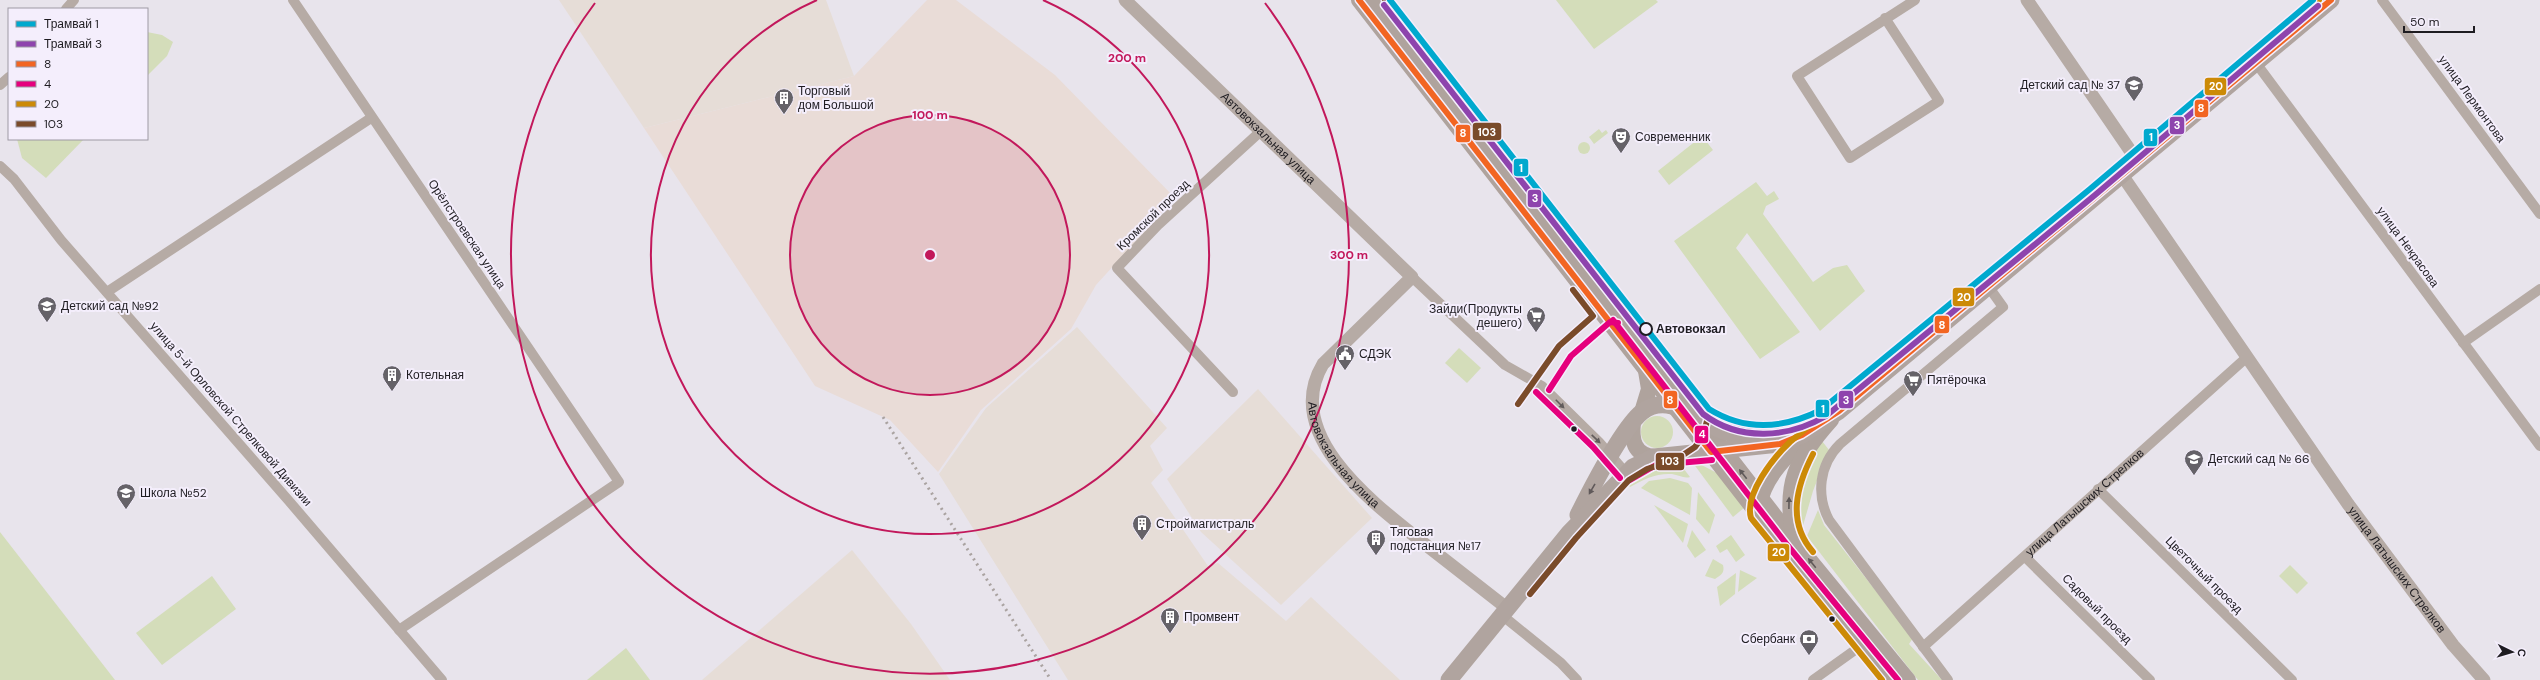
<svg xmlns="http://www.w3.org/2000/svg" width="2540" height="680" font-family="'DM Sans',sans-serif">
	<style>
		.commercial { fill: #e9dcd7 }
		.industrial { fill: #e6ddd7 }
		.green { fill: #d4ddba }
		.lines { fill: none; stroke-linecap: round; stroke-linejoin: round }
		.minor { stroke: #b6aba5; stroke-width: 10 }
		.tertiary { stroke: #b6aba5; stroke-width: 13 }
		.primary { stroke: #afa39d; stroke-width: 16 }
		.trunk { stroke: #b0a49f; stroke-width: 17 }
		.rail { stroke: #aaa3a1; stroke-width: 3; stroke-dasharray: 2 4; stroke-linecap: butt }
		.bus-1-casing { stroke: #f4eefc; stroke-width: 9 }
		.bus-2-casing { stroke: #f4eefc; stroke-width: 9 }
		.bus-3-casing { stroke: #f4eefc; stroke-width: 9 }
		.bus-4-casing { stroke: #f4eefc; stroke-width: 9 }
		.bus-1 { stroke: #f26522; stroke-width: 6 }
		.bus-2 { stroke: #e5007d; stroke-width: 6 }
		.bus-3 { stroke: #cc8a07; stroke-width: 6 }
		.bus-4 { stroke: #7a4b2a; stroke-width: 6 }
		.tram-1-casing { stroke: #f4eefc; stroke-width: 9 }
		.tram-2-casing { stroke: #f4eefc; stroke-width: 9 }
		.tram-1 { stroke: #00a9ce; stroke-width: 6 }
		.tram-2 { stroke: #8e44ad; stroke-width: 6 }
		.oneway { fill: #625c5c }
		.oneway2 { fill: #5f5959 }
		.oneway3 { fill: #60595a }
		.ring { fill: none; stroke: #c2185b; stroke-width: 2 }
		.stop-dot { fill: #f4eefc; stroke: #1e1c21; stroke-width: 2 }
		.bus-dot { fill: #1e1c21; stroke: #f4eefc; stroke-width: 1.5 }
		.labels { text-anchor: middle; stroke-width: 4; stroke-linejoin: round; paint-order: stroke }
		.poi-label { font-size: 12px; fill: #1e1c21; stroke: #f4eefc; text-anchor: start }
		.street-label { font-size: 12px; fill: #1e1c21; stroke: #f4eefc }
		.stop-label { font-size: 12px; font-weight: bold; fill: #1e1c21; stroke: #f4eefc; text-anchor: start }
		.centre { fill: #c2185b; stroke: #f4eefc; stroke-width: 2 }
		.ring-label { font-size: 12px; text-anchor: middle; font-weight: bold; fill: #c2185b; stroke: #f4eefc; stroke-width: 4; stroke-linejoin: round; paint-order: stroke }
		.line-badge { stroke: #f4eefc; stroke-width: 1.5 }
		.badge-label { font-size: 11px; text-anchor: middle; font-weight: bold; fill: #fff }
	</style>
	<rect width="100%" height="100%" fill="#e8e4ec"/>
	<polygon class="commercial" points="927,0 956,0 1055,75 1175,198 1096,285 1071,329 981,410 938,472 890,420 815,386 644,128 854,76"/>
	<g class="industrial">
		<polygon points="559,0 826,0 854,76 644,128"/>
		<polygon points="1077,327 1167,428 1150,446 1163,470 1151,483 1208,566 1218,563 1286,621 1311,597 1400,680 1068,680 939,474 986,408"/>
		<polygon points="1258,389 1372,518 1281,605 1201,532 1167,479"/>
		<polygon points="852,550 911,624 950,680 702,680"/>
	</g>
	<g class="green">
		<polygon points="1556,0 1656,0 1658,2 1594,49"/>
		<polygon points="147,32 162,35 173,42 167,56 147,76"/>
		<polygon points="1599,129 1602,133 1606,130 1608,133 1594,144 1589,137"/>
		<polygon points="1702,136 1713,150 1669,185 1658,171"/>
		<polygon points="17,139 84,139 46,178 22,158"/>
		<circle cx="1584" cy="148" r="6"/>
		<polygon points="1756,182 1767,196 1774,191 1779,199 1766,206 1763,214 1813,282 1833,268 1847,265 1865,291 1820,331 1747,233 1736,248 1800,332 1760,359 1674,241"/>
		<polygon points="1459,348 1481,368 1467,383 1445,363"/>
		<circle cx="1657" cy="432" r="16"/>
		<path d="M1822 441 1829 450 1813 491 1802 529C1786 505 1802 460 1822 441Z"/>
		<path d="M1686 459 1680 464 1690 477C1684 479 1679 475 1672 474 1656 473 1644 479 1630 487L1627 483 1652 464Z"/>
		<polygon points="1690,459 1717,473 1745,507 1733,517"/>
		<polygon points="1670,478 1688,483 1692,488 1690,515 1641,488 1649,481"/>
		<polygon points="1698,492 1715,515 1709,534 1696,519"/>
		<polygon points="1654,505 1688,524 1683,543"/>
		<polygon points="1818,510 1824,525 1913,638 1909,644 1942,680 1918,680 1807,536"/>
		<polygon points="1692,530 1706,550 1695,558 1687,546"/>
		<polygon points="0,532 115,680 0,680"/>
		<polygon points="1731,535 1745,555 1736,562 1727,549 1720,553 1716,546"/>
		<path d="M1713 559 1723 565C1725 573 1721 575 1715 579L1705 576Z"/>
		<polygon points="2290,565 2308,583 2297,594 2279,576"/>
		<polygon points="1740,570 1757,578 1738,592"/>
		<polygon points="1736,573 1735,594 1720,606 1717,587"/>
		<polygon points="212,576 236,609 162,665 136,633"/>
		<polygon points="626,648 650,680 587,680"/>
	</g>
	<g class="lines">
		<g class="minor">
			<polyline points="293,0 619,482 399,630"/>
			<polyline points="2382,0 2540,214"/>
			<polyline points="66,9 74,0"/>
			<polyline points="1885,18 1939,101 1850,158 1797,76 1915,0"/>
			<polyline points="2256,63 2540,446"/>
			<polyline points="0,85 9,77"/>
			<polyline points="0,166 14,179 61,240 289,501 442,680"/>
			<polyline points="1412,277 1505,365 1542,386 1599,442 1626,473"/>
			<polyline points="107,292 371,118"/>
			<polyline points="2463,343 2540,289"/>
			<polyline points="1233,392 1117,268 1158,225 1261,131"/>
			<polyline points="2098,489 2292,680"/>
			<polyline points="2025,557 2150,680"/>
			<polyline points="1503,616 1561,663 1577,680"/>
			<path id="s1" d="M1923 647 2246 358"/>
			<polyline points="1813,680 1862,645"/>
			<path d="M1948 680 1829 520C1816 495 1819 465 1840 444L2003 307 1988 286"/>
		</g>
		<g class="tertiary">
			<path id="s2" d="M1125 0 1412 277 1323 364C1280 436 1377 506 1426 545 1453 566 1481 588 1508 609"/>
			<polyline points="2027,0 2138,162"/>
			<path id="s3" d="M2122 175 2348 504 2453 645 2484 680"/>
		</g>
		<g class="primary">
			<polyline points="1359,0 1785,549 1892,680"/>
			<polyline points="1375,0 1794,541 1908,680"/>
			<polyline points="1642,412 1649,389 1646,371"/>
			<path d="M1633 422C1631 440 1634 455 1654 457"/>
			<path d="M1759 505C1765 475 1788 454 1810 435"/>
			<path d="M1794 538C1783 484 1796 459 1831 420"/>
		</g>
		<g class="trunk">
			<path d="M1578 515C1590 491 1623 427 1642 412 1670 390 1700 424 1726 432 1744 437 1765 437 1783 433"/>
			<polyline points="1449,680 1569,533 1633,467 1654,457 1780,444 1802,435 1839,411 2331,0"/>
		</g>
		<polyline class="rail" points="883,417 1051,680"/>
		<g class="bus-1-casing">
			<polyline id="bus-1" points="1359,0 1711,452 1780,444 1802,435 1839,411 2331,0"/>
		</g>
		<g class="bus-2-casing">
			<g id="bus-2">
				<polyline points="1613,320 1788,546 1898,680"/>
				<polyline points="1549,390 1571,356 1610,322 1618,323"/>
				<polyline points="1536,392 1593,447 1620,478"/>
				<polyline points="1630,480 1656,465 1712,460"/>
			</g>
		</g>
		<g class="bus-3-casing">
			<g id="bus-3">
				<path d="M1813 552C1787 522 1796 487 1813 454"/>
				<path d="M1882 680 1751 518C1744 494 1774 457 1790 442L2319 0"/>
			</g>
		</g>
		<g class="bus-4-casing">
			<g id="bus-4">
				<polyline points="1385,0 1708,417 1703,436 1695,447 1677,459 1647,469 1629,480 1576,538 1530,594"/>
				<polyline points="1518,404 1559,346 1593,316 1573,290"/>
			</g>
		</g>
		<use href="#bus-1" class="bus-1"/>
		<use href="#bus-2" class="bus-2"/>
		<use href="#bus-3" class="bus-3"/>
		<use href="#bus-4" class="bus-4"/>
		<g class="tram-1-casing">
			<path id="tram-1" d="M1390 0 1709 409C1746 432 1783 429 1821 410L2090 189 2313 0"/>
		</g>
		<g class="tram-2-casing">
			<path id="tram-2" d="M1384 5 1703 414C1740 442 1788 438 1826 416L2095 195 2318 6"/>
		</g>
		<use href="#tram-1" class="tram-1"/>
		<use href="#tram-2" class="tram-2"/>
	</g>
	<defs><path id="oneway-solid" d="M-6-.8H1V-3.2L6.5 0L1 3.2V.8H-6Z"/></defs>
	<g class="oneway">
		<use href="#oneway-solid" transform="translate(1560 404) rotate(45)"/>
		<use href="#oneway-solid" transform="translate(1596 439) rotate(44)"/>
	</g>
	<g class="oneway2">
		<use href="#oneway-solid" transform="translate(1743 474) rotate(-128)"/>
		<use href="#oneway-solid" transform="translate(1789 503) rotate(-89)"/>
		<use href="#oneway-solid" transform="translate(1812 563) rotate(-129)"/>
	</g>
	<use class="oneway3" href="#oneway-solid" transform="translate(1592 489) rotate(120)"/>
	<circle cx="930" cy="255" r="140" fill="#c2185b" fill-opacity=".12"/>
	<g class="ring">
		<circle cx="930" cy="255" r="140"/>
		<path d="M1043 0A279 279 0 1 1 817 0"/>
		<path d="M1265 3A419 419 0 1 1 595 3"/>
	</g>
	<defs>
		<g id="school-pin" transform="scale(1)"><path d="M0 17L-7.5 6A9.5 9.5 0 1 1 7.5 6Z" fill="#656268" stroke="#f4eefc"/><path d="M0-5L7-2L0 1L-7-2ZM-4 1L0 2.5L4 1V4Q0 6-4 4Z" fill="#fff"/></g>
		<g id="building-pin" transform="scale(1)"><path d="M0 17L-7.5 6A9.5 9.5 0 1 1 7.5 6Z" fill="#656268" stroke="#f4eefc"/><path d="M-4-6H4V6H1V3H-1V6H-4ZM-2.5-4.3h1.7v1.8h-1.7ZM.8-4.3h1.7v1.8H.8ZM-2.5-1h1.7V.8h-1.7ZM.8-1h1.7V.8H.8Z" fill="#fff"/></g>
		<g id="theatre-pin" transform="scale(1)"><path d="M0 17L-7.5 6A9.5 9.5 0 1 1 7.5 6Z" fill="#656268" stroke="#f4eefc"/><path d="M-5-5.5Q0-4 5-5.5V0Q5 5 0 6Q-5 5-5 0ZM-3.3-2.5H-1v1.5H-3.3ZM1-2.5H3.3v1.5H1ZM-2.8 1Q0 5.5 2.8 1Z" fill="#fff"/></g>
		<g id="supermarket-pin" transform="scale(1)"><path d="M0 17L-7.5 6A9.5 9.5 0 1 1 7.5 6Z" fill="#656268" stroke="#f4eefc"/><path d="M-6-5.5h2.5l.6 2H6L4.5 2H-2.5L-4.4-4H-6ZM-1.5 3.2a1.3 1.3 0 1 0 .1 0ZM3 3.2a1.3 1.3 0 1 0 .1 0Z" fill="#fff"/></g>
		<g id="civic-pin" transform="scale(1)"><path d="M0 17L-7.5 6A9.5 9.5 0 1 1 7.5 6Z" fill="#656268" stroke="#f4eefc"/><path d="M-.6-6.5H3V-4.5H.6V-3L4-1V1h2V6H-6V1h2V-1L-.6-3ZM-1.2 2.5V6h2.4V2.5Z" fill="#fff"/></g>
		<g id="bank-pin" transform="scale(1)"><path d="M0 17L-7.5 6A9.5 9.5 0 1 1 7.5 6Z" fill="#656268" stroke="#f4eefc"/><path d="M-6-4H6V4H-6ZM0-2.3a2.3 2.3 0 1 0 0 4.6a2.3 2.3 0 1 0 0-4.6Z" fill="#fff"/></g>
	</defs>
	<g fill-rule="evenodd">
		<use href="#school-pin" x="2134" y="85"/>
		<use href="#building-pin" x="784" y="98"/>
		<use href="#theatre-pin" x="1621" y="137"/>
		<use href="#school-pin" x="47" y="306"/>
		<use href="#supermarket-pin" x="1536" y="316"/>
		<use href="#civic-pin" x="1345" y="354"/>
		<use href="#building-pin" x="392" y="375"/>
		<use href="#supermarket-pin" x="1913" y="380"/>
		<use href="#school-pin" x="2194" y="459"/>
		<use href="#school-pin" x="126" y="493"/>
		<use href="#building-pin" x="1142" y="524"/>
		<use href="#building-pin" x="1376" y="539"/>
		<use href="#building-pin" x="1170" y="617"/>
		<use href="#bank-pin" x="1809" y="639"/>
	</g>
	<circle class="stop-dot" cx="1646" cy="329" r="6"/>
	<g class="bus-dot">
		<circle cx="1574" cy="429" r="3.5"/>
		<circle cx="1832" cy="619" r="3.5"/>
	</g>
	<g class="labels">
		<g class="poi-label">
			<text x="2120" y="89" text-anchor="end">Детский сад № 37</text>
			<text x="798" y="95">Торговый<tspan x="798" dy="14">дом Большой</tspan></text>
			<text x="1635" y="141">Современник</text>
			<text x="61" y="310">Детский сад №92</text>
			<text x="1522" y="313" text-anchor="end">Зайди(Продукты<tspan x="1522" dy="14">дешего)</tspan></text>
			<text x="1359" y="358">СДЭК</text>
			<text x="406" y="379">Котельная</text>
			<text x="1927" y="384">Пятёрочка</text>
			<text x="2208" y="463">Детский сад № 66</text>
			<text x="140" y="497">Школа №52</text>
			<text x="1156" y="528">Строймагистраль</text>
			<text x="1390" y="536">Тяговая<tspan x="1390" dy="14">подстанция №17</tspan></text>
			<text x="1184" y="621">Промвент</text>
			<text x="1795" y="643" text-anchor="end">Сбербанк</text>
		</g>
		<g class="street-label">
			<text transform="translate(2472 99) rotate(54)" y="4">улица Лермонтова</text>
			<text dy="4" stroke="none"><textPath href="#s2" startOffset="199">Автовокзальная улица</textPath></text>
			<text transform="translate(1153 215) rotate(-44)" y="4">Кромской проезд</text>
			<text transform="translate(467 234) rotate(56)" y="4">Орёлстроевская улица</text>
			<text transform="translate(2408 247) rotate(54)" y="4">улица Некрасова</text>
			<text transform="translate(231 414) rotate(49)" y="4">улица 5-й Орловской Стрелковой Дивизии</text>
			<text dy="4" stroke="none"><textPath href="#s2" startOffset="626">Автовокзальная улица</textPath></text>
			<text dy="4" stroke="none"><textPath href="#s1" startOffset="217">улица Латышских Стрелков</textPath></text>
			<text dy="4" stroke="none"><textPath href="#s3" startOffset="481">улица Латышских Стрелков</textPath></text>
			<text transform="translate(2204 575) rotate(45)" y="4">Цветочный проезд</text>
			<text transform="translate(2097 609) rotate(45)" y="4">Садовый проезд</text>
		</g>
		<g class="stop-label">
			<text x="1656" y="333">Автовокзал</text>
		</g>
	</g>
	<circle cx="930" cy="255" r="6" class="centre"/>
	<g class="ring-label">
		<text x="1127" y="62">200 m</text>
		<text x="930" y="119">100 m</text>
		<text x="1349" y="259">300 m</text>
	</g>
	<g class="line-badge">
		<rect x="2204" y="77" width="23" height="19" rx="4" fill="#cc8a07"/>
		<rect x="2194" y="99" width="15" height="19" rx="4" fill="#f26522"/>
		<rect x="2169" y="116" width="16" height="19" rx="4" fill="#8e44ad"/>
		<rect x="1472" y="122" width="30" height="19" rx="4" fill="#7a4b2a"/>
		<rect x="1455" y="124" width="16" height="19" rx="4" fill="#f26522"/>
		<rect x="2143" y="128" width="15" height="19" rx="4" fill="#00a9ce"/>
		<rect x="1513" y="158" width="16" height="19" rx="4" fill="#00a9ce"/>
		<rect x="1527" y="189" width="15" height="19" rx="4" fill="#8e44ad"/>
		<rect x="1952" y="287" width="23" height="20" rx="4" fill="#cc8a07"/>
		<rect x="1934" y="315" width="16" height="19" rx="4" fill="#f26522"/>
		<rect x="1838" y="390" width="16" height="19" rx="4" fill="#8e44ad"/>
		<rect x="1663" y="390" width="15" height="19" rx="4" fill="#f26522"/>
		<rect x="1815" y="399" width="15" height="19" rx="4" fill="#00a9ce"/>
		<rect x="1694" y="425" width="15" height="19" rx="4" fill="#e5007d"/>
		<rect x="1655" y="452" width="30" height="19" rx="4" fill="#7a4b2a"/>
		<rect x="1767" y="543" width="23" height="19" rx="4" fill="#cc8a07"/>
	</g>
	<g class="badge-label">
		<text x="2216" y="90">20</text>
		<text x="2201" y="112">8</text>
		<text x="2177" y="129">3</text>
		<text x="1487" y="136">103</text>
		<text x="1463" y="137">8</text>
		<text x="2151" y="141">1</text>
		<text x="1521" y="172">1</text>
		<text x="1535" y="202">3</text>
		<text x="1964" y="301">20</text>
		<text x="1942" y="329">8</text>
		<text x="1846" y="404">3</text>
		<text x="1670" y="404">8</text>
		<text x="1823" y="413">1</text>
		<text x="1702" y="438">4</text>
		<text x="1670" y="465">103</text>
		<text x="1779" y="556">20</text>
	</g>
	<rect x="8" y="8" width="140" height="132" fill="#f4eefc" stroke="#9e9aa4"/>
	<rect x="16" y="21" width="20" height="6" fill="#00a9ce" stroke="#9e9aa4"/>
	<text x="44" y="28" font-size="12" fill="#1e1c21">Трамвай 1</text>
	<rect x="16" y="41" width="20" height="6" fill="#8e44ad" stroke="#9e9aa4"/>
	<text x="44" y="48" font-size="12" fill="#1e1c21">Трамвай 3</text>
	<rect x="16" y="61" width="20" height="6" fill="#f26522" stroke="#9e9aa4"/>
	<text x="44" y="68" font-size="12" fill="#1e1c21">8</text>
	<rect x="16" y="81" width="20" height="6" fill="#e5007d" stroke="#9e9aa4"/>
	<text x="44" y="88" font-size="12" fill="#1e1c21">4</text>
	<rect x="16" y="101" width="20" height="6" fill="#cc8a07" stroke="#9e9aa4"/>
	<text x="44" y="108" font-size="12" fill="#1e1c21">20</text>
	<rect x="16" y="121" width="20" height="6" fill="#7a4b2a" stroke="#9e9aa4"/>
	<text x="44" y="128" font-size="12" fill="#1e1c21">103</text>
	<g transform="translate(2512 652) rotate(95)" stroke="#f4eefc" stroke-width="3" paint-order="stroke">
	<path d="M0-3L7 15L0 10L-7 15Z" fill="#1e1c21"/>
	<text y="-6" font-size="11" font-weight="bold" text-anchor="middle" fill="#1e1c21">С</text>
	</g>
	<path d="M2404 26v6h70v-6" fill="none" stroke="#1e1c21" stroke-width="2"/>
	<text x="2410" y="26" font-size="12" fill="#1e1c21" stroke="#f4eefc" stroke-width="3" paint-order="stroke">50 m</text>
</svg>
